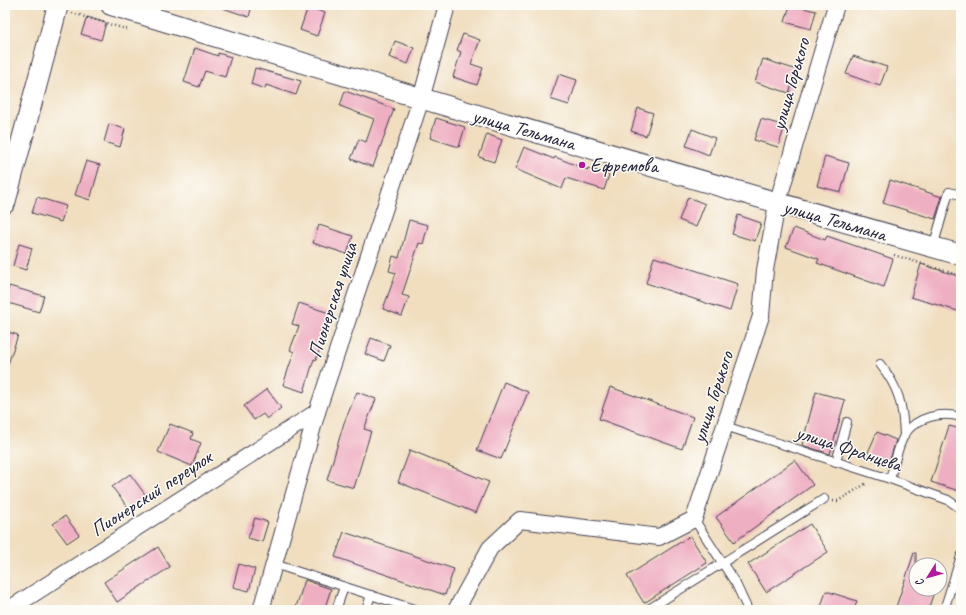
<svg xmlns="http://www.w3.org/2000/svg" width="966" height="615" font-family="Caveat,sans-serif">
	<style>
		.building { fill: #efafc2 }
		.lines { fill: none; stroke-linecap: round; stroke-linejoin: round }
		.service-casing { stroke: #413e4f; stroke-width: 10 }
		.minor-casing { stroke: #413e4f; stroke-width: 18 }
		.tertiary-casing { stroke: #413e4f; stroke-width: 22 }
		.path { stroke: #413e4f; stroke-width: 2.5; stroke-dasharray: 1 3; stroke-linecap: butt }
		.service { stroke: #fff; stroke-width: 8 }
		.minor { stroke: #fff; stroke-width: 16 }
		.tertiary { stroke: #fff; stroke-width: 20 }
		.poi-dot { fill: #b5179e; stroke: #fdfcf7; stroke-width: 1.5 }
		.labels { text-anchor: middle; stroke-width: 3; stroke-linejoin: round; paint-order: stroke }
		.street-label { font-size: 20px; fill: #22223b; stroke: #fdfcf7 }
		.poi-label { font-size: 20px; fill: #22223b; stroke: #fdfcf7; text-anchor: start }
	</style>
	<rect width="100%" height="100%" fill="#fdfcf7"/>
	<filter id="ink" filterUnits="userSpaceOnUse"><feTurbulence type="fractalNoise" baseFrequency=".025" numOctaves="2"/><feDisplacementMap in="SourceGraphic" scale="8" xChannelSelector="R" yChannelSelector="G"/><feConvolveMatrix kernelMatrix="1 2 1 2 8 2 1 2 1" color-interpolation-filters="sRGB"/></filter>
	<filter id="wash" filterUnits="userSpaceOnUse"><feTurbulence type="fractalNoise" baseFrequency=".012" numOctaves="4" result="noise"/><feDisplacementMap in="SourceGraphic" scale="16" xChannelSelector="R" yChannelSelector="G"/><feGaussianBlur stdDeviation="0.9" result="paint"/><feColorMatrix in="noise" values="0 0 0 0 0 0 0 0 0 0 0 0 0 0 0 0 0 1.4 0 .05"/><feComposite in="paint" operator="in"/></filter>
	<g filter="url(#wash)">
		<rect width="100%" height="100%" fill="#f0debf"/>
		<g id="blocks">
			<g class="building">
				<polygon points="220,5 252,5 249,17 220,7"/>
				<polygon points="790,5 816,11 811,29 785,22"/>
				<polygon points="308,7 325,13 317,36 300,30"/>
				<polygon points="87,17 106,23 101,40 81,34"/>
				<polygon points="463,34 480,40 471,64 483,68 477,85 453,77 461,52 457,50"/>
				<polygon points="395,41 414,48 408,64 389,57"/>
				<polygon points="195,48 218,56 218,53 231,57 225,77 205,71 199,87 184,82"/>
				<polygon points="853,56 887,67 880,86 846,74"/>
				<polygon points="763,59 797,70 789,93 755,82"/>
				<polygon points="255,68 301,81 296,95 266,85 265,89 251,84"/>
				<polygon points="559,74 577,80 569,105 550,99"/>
				<polygon points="345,91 394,109 373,167 351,159 359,139 366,142 374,119 340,106"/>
				<polygon points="638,108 653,113 646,136 631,131"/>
				<polygon points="436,118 465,127 459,147 430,138"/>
				<polygon points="761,119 785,126 778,147 754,140"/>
				<polygon points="109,124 125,129 120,147 104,142"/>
				<polygon points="692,129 715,138 709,155 686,146"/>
				<polygon points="487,134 502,140 494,162 479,157"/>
				<polygon points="524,147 554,159 555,157 588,170 588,168 609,175 604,190 566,178 562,189 515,169"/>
				<polygon points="825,156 849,163 841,192 817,186"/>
				<polygon points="86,161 100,165 90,200 75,195"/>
				<polygon points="890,180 942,197 935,219 883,203"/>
				<polygon points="37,197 66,206 61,222 32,213"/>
				<polygon points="688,197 705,204 696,227 679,220"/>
				<polygon points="738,215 761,223 755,241 732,234"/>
				<polygon points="409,220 428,225 423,244 419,243 402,295 409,297 402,316 383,309 396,273 389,271 393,256 399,258"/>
				<polygon points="319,225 353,236 347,254 313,243"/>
				<polygon points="794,228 825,240 827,236 893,259 884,287 817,263 819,259 786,247"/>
				<polygon points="19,244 32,248 26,270 13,266"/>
				<polygon points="654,257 738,284 730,311 646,283"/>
				<polygon points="921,264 961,277 961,312 911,297"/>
				<polygon points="9,286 44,296 39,312 5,302"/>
				<polygon points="299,303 332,314 316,360 314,359 304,392 283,385 294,352 290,350 299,326 292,324"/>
				<polygon points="5,331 18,335 7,367 5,366"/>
				<polygon points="371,338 390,345 384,361 365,354"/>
				<polygon points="504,382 528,392 501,459 477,450"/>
				<polygon points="610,387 693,417 682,449 599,419"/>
				<polygon points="267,389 281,408 267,419 263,414 254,420 244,406"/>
				<polygon points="357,392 376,399 364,429 371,431 354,488 327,480 344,423"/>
				<polygon points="816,392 845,400 830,454 802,445"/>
				<polygon points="170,424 193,433 191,439 201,443 192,466 158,452"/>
				<polygon points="949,426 961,429 961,484 959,491 931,482"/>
				<polygon points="877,432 896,440 888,466 866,457"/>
				<polygon points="410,450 489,482 476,513 398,482"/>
				<polygon points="795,460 813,485 734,542 716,517"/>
				<polygon points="130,474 147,497 130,510 112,487"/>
				<polygon points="65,516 79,535 67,543 53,524"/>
				<polygon points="255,518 268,522 262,542 248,538"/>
				<polygon points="810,524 828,552 766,592 748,564"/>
				<polygon points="344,532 454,569 445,595 335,557"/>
				<polygon points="690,536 707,563 644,603 627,576"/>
				<polygon points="158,547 170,567 117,602 104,582"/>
				<polygon points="914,553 916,553 916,589 935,589 928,610 906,610 896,607"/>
				<polygon points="239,564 255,569 249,591 233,587"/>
				<polygon points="305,580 331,589 324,610 295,610"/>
				<polygon points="826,591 857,601 854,610 820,610"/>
			</g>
		</g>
	</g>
	<g filter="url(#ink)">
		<use href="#blocks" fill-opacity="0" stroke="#413e4f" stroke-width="1"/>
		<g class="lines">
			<g class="service-casing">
				<g id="service">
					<polyline points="933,247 949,192 961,195"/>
					<path d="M880 364C899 388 903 405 904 435"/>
					<polyline points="725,426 890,479 948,500 961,509"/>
					<polyline points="836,462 847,422"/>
					<path d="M890 479C894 466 898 445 905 434 916 417 942 411 961 417"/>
					<polyline points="694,519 736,584 748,610"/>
					<polyline points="274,564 417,610"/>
					<polyline points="649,609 824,499"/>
					<polyline points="336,610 344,587"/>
					<polyline points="366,610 371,595"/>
					<polyline points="944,610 961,556"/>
				</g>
			</g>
			<g class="minor-casing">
				<g id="minor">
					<polyline points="8,610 317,412"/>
					<polyline points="261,610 317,412 421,99 447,5"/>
					<polyline points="456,610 490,548 520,520 659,537 694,519 761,316 765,270 777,204 836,5"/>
				</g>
			</g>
			<g class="tertiary-casing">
				<g id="tertiary">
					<path d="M111 5C394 91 677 175 961 255"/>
					<polyline points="5,203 58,5"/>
				</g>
			</g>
			<g class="path">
				<polyline points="72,13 129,30"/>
				<polyline points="894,255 961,276"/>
				<polyline points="833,501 838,501 867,483"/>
			</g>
			<use href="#service" class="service"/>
			<use href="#minor" class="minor"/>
			<use href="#tertiary" class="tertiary"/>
		</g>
	</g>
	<circle class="poi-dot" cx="582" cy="165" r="4"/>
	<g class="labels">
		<g class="street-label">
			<text transform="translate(790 84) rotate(-74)" y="7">улица Горького</text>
			<text transform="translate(524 129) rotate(16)" y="7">улица Тельмана</text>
			<text transform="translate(835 220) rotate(16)" y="7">улица Тельмана</text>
			<text transform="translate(332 300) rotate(-72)" y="7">Пионерская улица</text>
			<text transform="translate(712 397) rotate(-72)" y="7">улица Горького</text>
			<text transform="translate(849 448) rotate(18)" y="7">улица Францева</text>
			<text transform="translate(151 493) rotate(-33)" y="7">Пионерский переулок</text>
		</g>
		<g class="poi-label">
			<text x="590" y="172">Ефремова</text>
		</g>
	</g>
	<rect width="966" height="615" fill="none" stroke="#fdfcf7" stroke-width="20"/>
	<g transform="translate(928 577) rotate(233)"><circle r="19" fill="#fdfcf7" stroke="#a5a5ac"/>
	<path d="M0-3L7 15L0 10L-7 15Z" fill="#b5179e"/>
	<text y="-6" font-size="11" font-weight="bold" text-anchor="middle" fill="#22223b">С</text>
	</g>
</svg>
